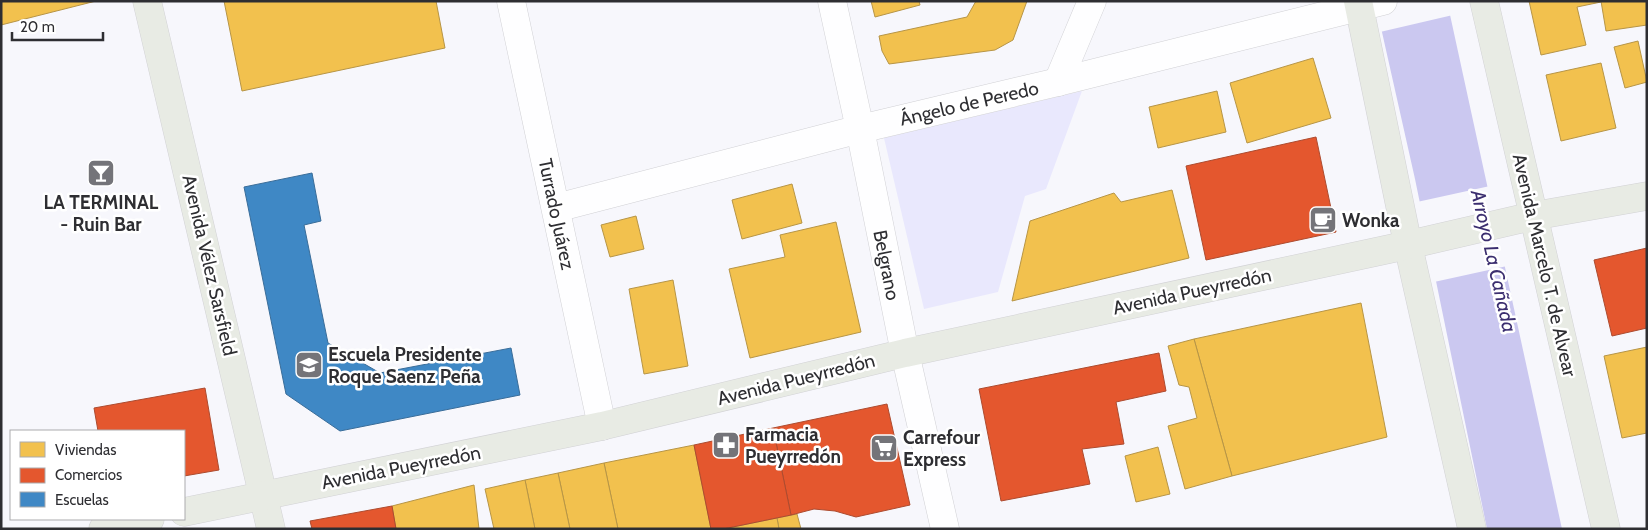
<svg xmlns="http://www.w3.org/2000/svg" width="1648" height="530" font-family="Cabin,sans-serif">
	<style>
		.green { fill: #e9e8fd }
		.water { fill: #cbc8f0 }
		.pier { fill: #f7f7fc }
		.homes { fill: #f2c14e; stroke: #b79546 }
		.shops { fill: #e4572e; stroke: #ad4b2f }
		.schools { fill: #3f88c5; stroke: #3a6d99 }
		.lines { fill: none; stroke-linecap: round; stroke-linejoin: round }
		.minor-casing { stroke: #d1d1d5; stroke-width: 29 }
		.major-casing { stroke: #d2d2d5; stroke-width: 29 }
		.minor { stroke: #fefeff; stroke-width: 28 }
		.major { stroke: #e8ebe4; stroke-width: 28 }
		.labels { text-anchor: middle; stroke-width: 5; stroke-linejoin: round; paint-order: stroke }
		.street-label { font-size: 19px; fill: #2e2e32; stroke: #fff }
		.poi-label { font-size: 19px; font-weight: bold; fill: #2e2e32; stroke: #fff; text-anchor: start }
		.water-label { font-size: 20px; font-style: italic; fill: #3b2e6f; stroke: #fff }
	</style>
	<rect width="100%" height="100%" fill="#f7f7fc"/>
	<polygon class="green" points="1082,91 1046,189 1025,196 998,292 924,309 884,138"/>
	<polygon class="water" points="1375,1 1447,1 1562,529 1487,529 1415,179"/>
	<g class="pier">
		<polygon points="1373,1 1450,1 1453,15 1380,32"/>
		<polygon points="1490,186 1507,266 1434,282 1417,202"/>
	</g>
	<g class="homes">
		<polygon points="1,1 96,1 1,25"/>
		<polygon points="224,1 436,1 445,48 242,91"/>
		<polygon points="871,1 919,1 920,5 875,17"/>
		<polygon points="976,1 1027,1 1013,40 995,50 889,64 882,51 879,36 967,17"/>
		<polygon points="1529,1 1601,1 1601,2 1577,7 1586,45 1541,55"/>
		<polygon points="1647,1 1647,25 1606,31 1601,1"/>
		<polygon points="1638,41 1647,82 1625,88 1614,47"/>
		<polygon points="1313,58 1331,118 1247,143 1230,83"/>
		<polygon points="1601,63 1616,128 1561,141 1546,75"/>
		<polygon points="1217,91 1226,132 1158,148 1149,107"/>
		<polygon points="792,184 802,223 742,239 732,200"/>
		<polygon points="1172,190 1189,258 1012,301 1030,221 1114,193 1121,202"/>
		<polygon points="636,216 644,249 610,257 601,225"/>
		<polygon points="836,222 861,332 750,358 729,269 785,257 780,235"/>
		<polygon points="673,280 688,366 644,374 629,289"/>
		<polygon points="1361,303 1387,437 1232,476 1194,339"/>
		<polygon points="1194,339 1232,476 1185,489 1168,426 1197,418 1189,387 1179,385 1168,346"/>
		<polygon points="1647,347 1647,433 1622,438 1604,356"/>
		<polygon points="694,445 711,529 618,529 604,463"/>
		<polygon points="1158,447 1170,494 1136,502 1125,456"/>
		<polygon points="604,463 618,529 570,529 558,473"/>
		<polygon points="558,473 570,529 535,529 525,480"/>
		<polygon points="525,480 535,529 494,529 485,489"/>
		<polygon points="474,485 479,529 396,529 392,506"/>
		<polygon points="797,514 801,529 779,529 777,518"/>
		<polygon points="777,518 779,529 723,529"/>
	</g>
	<g class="shops">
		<polygon points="1316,137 1336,232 1206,260 1186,166"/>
		<polygon points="1647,248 1647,328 1612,336 1594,260"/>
		<polygon points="1159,353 1166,391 1116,402 1124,444 1082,449 1090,484 1001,501 979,389"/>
		<polygon points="205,388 219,470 184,476 184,431 98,431 94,408"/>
		<polygon points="887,404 910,505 856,517 835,511 814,509 791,515 773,428"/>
		<polygon points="773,428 791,515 723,529 711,529 694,445"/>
		<polygon points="392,506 396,529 312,529 310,521"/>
	</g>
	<polygon class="schools" points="312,173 321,221 304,225 328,343 380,373 511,348 520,395 340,431 286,394 244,187"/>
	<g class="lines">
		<g class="minor-casing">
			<g id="minor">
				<polyline points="511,1 602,426"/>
				<polyline points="832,1 860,129 905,353 945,529"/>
				<polyline points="1058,82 1092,1"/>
				<polyline points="556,208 860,129 1058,82 1383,1"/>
			</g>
		</g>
		<g class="major-casing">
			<g id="major">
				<polyline points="147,1 271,529"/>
				<polyline points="1358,1 1408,245 1472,529"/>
				<polyline points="1484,1 1606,529"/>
				<polyline points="184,512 602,426 905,353 1408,245 1533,216 1647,196"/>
				<polyline points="103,529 150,519"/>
			</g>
		</g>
		<use href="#minor" class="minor"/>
		<use href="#major" class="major"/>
	</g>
	<defs>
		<g id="bar-square" transform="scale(1.4375)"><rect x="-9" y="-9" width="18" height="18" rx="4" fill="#747479" stroke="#fff"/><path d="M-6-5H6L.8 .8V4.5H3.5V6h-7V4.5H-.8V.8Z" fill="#fff"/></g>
		<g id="cafe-square" transform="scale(1.4375)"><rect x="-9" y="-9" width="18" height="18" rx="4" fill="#747479" stroke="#fff"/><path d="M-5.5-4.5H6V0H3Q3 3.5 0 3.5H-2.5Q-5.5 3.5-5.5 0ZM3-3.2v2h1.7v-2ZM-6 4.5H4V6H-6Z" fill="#fff"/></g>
		<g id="school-square" transform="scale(1.4375)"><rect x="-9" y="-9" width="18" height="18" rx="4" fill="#747479" stroke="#fff"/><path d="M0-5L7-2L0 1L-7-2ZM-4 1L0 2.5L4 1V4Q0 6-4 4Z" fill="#fff"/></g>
		<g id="pharmacy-square" transform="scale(1.4375)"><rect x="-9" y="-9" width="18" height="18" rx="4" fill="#747479" stroke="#fff"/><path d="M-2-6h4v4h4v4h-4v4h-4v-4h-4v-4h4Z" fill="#fff"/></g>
		<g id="supermarket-square" transform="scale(1.4375)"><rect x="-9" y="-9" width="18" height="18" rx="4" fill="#747479" stroke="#fff"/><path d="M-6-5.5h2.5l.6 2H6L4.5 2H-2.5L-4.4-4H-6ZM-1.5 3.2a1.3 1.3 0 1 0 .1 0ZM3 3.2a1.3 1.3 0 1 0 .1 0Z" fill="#fff"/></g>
	</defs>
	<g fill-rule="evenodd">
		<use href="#bar-square" x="101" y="173"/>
		<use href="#cafe-square" x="1323" y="220"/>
		<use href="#school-square" x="309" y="365"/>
		<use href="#pharmacy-square" x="726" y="445"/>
		<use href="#supermarket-square" x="884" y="448"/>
	</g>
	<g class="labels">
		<g class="street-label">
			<text transform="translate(969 103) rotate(-13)" y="7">Ángelo de Peredo</text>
			<text transform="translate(557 214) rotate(78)" y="7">Turrado Juárez</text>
			<text transform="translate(210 265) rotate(77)" y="7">Avenida Vélez Sarsfield</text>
			<text transform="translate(887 265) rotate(79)" y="7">Belgrano</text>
			<text transform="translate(1545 265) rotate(77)" y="7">Avenida Marcelo T. de Alvear</text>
			<text transform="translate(1192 291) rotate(-12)" y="7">Avenida Pueyrredón</text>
			<text transform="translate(796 379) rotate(-14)" y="7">Avenida Pueyrredón</text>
			<text transform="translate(401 467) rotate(-11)" y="7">Avenida Pueyrredón</text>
		</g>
		<g class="poi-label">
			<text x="101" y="209" text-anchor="middle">LA TERMINAL<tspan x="101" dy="22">- Ruin Bar</tspan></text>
			<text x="1342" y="227">Wonka</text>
			<text x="328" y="361">Escuela Presidente<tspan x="328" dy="22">Roque Saenz Peña</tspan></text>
			<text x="745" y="441">Farmacia<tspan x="745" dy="22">Pueyrredón</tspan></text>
			<text x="903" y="444">Carrefour<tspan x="903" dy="22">Express</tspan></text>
		</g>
		<g class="water-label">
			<text transform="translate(1494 261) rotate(77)" y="7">Arroyo La Cañada</text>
		</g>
	</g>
	<rect width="1648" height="530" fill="none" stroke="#2e2e32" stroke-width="5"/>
	<rect x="10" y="430" width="175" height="90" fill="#ffffff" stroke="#ababad"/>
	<rect x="20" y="442" width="25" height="15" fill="#f2c14e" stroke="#ababad"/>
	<text x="55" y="455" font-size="15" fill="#2e2e32">Viviendas</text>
	<rect x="20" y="468" width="25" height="15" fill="#e4572e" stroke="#ababad"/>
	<text x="55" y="480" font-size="15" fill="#2e2e32">Comercios</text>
	<rect x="20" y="492" width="25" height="15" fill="#3f88c5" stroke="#ababad"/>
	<text x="55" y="505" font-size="15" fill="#2e2e32">Escuelas</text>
	<path d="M12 32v8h91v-8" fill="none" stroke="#2e2e32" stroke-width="2.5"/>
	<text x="20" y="32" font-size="15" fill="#2e2e32" stroke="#ffffff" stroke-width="4" paint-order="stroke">20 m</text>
</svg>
